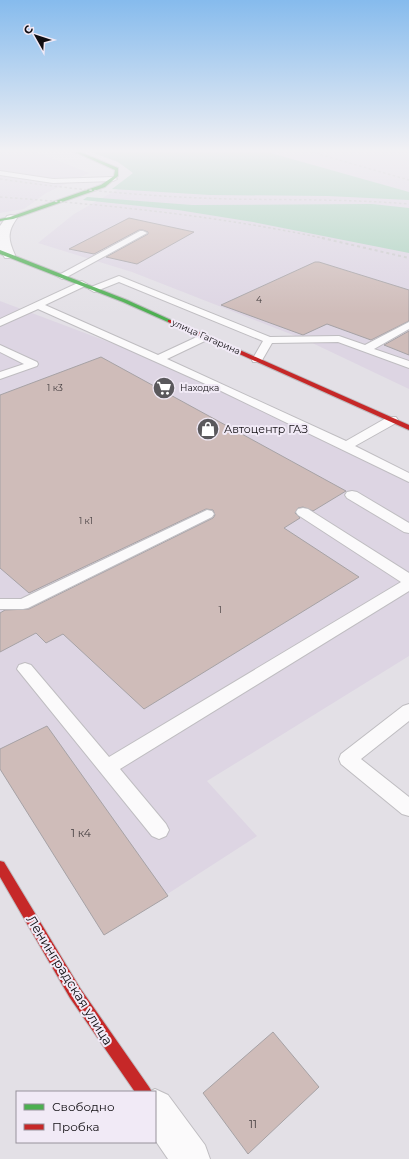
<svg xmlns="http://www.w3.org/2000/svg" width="409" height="1159" font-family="Montserrat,sans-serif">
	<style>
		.built { fill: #ddd5e3 }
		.green { fill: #aad2bd }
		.building { fill: #cfbcb9; stroke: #a6a2a5 }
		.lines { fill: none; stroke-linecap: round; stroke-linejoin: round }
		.lane-casing { stroke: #bfbdc1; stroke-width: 2 }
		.street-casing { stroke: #bfbdc1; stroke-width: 2 }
		.fast-casing { stroke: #bfbdc1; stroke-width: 2 }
		.jam-casing { stroke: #bfbdc1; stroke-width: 2 }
		.lane { fill: #fbfafb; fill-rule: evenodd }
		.street { fill: #fbfafb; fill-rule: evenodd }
		.fast { fill: #4caf50; fill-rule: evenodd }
		.jam { fill: #c62828; fill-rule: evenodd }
		.rail-far1 { stroke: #cac9cb; stroke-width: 1.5; stroke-dasharray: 2.5 2.5; stroke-linecap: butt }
		.rail { stroke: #cac9cb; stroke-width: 2; stroke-dasharray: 3 3; stroke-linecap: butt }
		.labels { text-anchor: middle; stroke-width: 4; stroke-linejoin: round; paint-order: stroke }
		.number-label { font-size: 9px; fill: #403a3c }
		.far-street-label { font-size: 9px; fill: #110e12; stroke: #f1eaf6 }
		.far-poi-label { font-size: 9px; fill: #110e12; stroke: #f1eaf6; text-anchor: start }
		.poi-label { font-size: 11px; fill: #110e12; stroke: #f1eaf6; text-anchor: start }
		.near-number-label { font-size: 11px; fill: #403a3c }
		.near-street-label { font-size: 13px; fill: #110e12; stroke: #f1eaf6 }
	</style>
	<rect width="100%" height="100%" fill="#e3e0e6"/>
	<g class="built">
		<polygon points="0,152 36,152 89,173 46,193 24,209 0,213"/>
		<polygon points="100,152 409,152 409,389 306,340 132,272 38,243 74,214 127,184 140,174"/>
		<polygon points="0,301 220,384 409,481 409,656 207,781 257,836 104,935 0,769"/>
	</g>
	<g class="green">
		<polygon points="91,152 267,152 409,192 409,200 328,196 210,195 112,189 133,173 118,162"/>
		<polygon points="87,197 192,205 372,204 409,208 409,253 253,222 178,210 83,200"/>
	</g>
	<g class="building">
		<polygon points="129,218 194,232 137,264 106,257 148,234 148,232 143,230 139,230 94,254 69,249"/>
		<polygon points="315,262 319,262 409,290 409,321 371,340 327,324 303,335 221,305"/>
		<polygon points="409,331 409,355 384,345"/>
		<polygon points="101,357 346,491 313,511 303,507 298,508 295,513 300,518 284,528 359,577 144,709 63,634 46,643 36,633 0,652 0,613 5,610 29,609 213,518 215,515 213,510 206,509 29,593 0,568 0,395"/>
		<polygon points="47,726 168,896 104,935 0,769 0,749"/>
		<polygon points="273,1032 319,1087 248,1154 203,1093"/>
	</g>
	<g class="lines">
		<g class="lane-casing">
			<g id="lane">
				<polygon points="0,171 53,179 113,177 117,179 113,181 53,183 0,175"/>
				<polygon points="140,231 143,231 147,233 65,278 62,279 57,276"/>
				<polygon points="119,276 270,337 339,336 365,345 409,322 409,329 374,349 409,361 409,368 338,342 272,343 261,362 253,362 252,360 263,341 119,282 94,292 89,289 91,287"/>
				<polygon points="82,281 87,284 85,286 45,305 158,355 201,335 209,335 210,337 209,339 167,359 346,441 388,417 396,417 398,420 396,423 355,446 409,473 409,482 221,391 38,309 0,326 0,319"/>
				<polygon points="0,345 37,362 38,364 37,366 0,379 0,372 24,364 0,352"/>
				<polygon points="352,491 357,492 409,523 409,533 404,532 347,498 345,495 347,492"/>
				<polygon points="303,508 308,509 409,573 409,591 120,769 166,824 169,830 166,836 159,839 152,836 17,669 19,665 25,663 31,665 109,757 401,582 298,515 296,512 298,509"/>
				<polygon points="207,510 212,511 214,514 212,517 28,608 23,609 0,609 0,599 21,599"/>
				<polygon points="409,704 409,721 361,759 409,797 409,816 402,814 341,764 339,759 341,754 403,706"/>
			</g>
		</g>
		<g class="street-casing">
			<g id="street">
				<path d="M11 215 15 216 17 218C7 232 8 240 15 255L13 258H5L0 250V226L7 216Z"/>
				<polygon points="155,1089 168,1095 205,1145 210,1159 168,1159 155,1140 155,1092 149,1092"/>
			</g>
		</g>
		<g class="fast-casing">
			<g id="fast">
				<polygon points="75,152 80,152 118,168 118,176 105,187 13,219 0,221 0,219 10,217 101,185 114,176 115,170"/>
				<polygon points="0,250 127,300 173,321 168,322 123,302 0,254"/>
			</g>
		</g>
		<g class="jam-casing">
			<g id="jam">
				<polygon points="168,320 172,320 409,425 409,430 168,322"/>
				<polygon points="0,861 4,862 80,988 149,1087 152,1092 135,1092 70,998 0,877"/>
			</g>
		</g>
		<use href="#lane" class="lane"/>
		<use href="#street" class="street"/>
		<use href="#fast" class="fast"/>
		<use href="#jam" class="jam"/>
		<g class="rail-far1">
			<polyline points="311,152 409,180"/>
			<path d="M0 179C76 190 153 197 230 199 290 200 349 199 409 204"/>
			<path d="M0 197C110 205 219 216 327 239"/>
		</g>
		<polyline class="rail" points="322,238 409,258"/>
	</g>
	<linearGradient id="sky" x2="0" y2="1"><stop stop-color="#86bbed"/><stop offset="0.48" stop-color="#f2f1f4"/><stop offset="1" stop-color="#f2f1f4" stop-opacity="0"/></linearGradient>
	<rect width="409" height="314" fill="url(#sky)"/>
	<defs>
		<g id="supermarket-disc" transform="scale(1.15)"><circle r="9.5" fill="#5a585c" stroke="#f1eaf6"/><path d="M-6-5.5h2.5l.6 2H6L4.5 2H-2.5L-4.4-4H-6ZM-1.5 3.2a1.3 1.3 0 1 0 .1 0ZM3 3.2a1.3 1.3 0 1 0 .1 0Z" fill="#fff"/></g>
		<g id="shop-disc" transform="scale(1.15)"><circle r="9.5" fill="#5a585c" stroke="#f1eaf6"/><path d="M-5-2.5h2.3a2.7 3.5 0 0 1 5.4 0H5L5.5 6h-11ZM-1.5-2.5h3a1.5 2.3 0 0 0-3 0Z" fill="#fff"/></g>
	</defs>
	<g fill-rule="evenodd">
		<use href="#supermarket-disc" x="164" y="388"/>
		<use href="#shop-disc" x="208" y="429"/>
	</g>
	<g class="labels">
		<g class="number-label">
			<text x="259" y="303">4</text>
			<text x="55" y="391">1 к3</text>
			<text x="86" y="524">1 к1</text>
			<text x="220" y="613">1</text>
		</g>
		<g class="far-street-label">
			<text transform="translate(206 337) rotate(24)" y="3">улица Гагарина</text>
		</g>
		<g class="far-poi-label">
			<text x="180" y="391">Находка</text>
		</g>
		<g class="poi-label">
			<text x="224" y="433">Автоцентр ГАЗ</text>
		</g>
		<g class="near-number-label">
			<text x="81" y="837">1 к4</text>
			<text x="253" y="1128">11</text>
		</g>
		<g class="near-street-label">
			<text transform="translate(70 980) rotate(58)" y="5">Ленинградская улица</text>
		</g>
	</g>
	<rect x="16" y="1091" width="140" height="52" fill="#f1eaf6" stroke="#97929b"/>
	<rect x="24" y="1104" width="20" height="6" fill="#4caf50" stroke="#97929b"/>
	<text x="52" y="1111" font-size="12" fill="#110e12">Свободно</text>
	<rect x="24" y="1124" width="20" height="6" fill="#c62828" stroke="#97929b"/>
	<text x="52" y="1131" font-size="12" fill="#110e12">Пробка</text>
	<g transform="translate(36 36) rotate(309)" stroke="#f1eaf6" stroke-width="3" paint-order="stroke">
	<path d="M0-3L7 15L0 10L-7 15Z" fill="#110e12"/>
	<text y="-6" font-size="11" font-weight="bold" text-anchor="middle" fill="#110e12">С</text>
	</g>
</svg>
